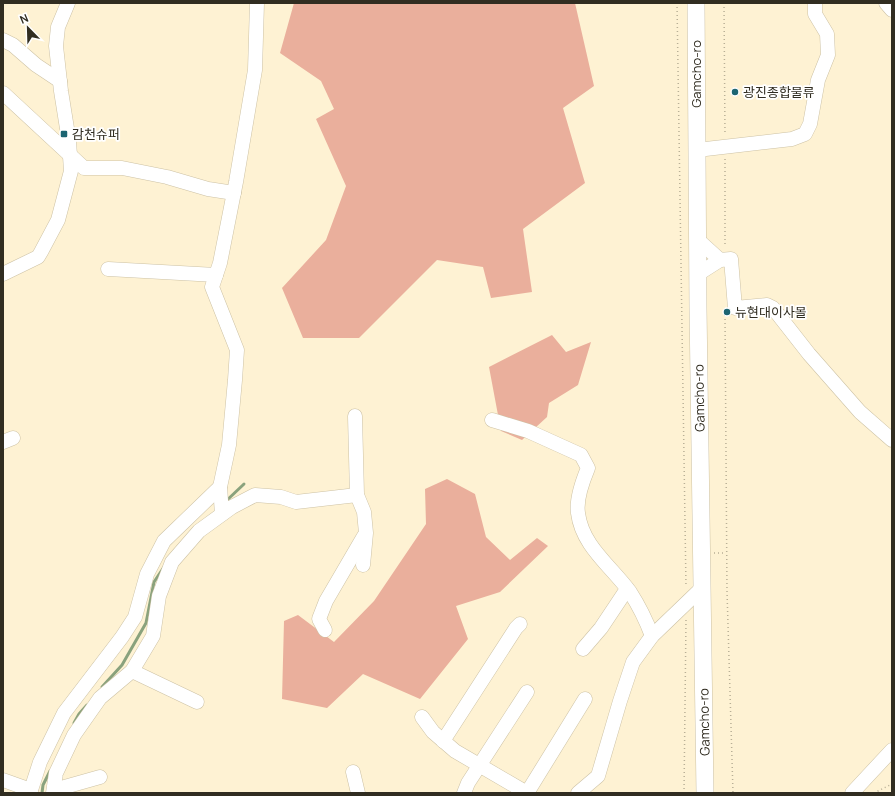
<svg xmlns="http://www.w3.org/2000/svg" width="895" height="796" font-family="Manrope,'Noto Sans KR',sans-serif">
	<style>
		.forest { fill: #eaaf9c }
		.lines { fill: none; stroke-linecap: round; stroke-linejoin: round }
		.stream { stroke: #8aa27d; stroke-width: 3 }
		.minor-casing { stroke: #cdc2a5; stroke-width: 15 }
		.major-casing { stroke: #cdc2a5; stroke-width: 18 }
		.path { stroke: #b8af96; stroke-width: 1.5; stroke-dasharray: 1 3; stroke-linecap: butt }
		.minor { stroke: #fff; stroke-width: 14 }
		.major { stroke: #fff; stroke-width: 17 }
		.poi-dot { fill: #1c6572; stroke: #fff; stroke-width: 1.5 }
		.labels { text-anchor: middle; stroke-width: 3.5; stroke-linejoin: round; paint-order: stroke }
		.street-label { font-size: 13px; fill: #312d21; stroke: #fff }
		.poi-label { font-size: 13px; fill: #312d21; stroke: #fff; text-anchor: start }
	</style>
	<rect width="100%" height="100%" fill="#fef2d3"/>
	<g class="forest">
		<polygon points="294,3 575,3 594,86 563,108 585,183 523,229 532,292 491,298 483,267 437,260 359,338 303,338 282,288 326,240 346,186 316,119 334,109 321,81 280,53"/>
		<polygon points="552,335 566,352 591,342 578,385 549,403 547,417 522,440 501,431 489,367"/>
		<polygon points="447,479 475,494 486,537 510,560 537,538 548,546 500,592 456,606 468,639 420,699 363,674 327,708 282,699 284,621 298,615 334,642 374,601 426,524 425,489"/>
	</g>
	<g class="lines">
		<g class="stream">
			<polyline points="225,502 244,484"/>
			<polyline points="102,687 122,665 146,623 154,582 164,567"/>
			<polyline points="74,723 79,714 87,705"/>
			<polyline points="42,793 43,785 50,771"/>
		</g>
		<g class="minor-casing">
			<g id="minor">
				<polyline points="886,3 892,10"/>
				<polyline points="3,40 13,45 36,65 60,81"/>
				<polyline points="3,93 84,168 122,168 167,177 208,189 234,193"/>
				<polyline points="697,150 792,139 805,134 810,124 818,80 828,55 827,34 815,14 815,3"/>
				<polyline points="698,240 720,260 698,274"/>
				<polyline points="720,260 731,259 735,308 767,305 773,308 809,354 860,412 892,440"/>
				<polyline points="108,269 216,275"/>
				<polyline points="3,274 38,257 41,252 58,220 71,171 69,141 61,91 56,46 58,27 68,3"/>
				<polyline points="355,416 357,495 364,512 366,533 363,565"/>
				<path d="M492 420 528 431 581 455 588 468C583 480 576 500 578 513 582 546 611 566 630 592 639 606 646 620 652 636"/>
				<polyline points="3,442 13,438"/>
				<polyline points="222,514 220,487 229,445 235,380 237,350 212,287 220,263 236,182 255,70 257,3"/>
				<polyline points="325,630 319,619 326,601 364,536"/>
				<polyline points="583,649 601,628 627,589"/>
				<polyline points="132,671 197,702"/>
				<polyline points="422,717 433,732 455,751 527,793"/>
				<polyline points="443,741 516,628 520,624"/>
				<polyline points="353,772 358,793"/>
				<polyline points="3,780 31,790"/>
				<polyline points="54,790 100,777"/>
				<polyline points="30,793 40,762 64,713 122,637 135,617 147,574 164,541 220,487"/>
				<polyline points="53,793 56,773 74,735 100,698 132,671 153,636 159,596 172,562 199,531 232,507 255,495 281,497 296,502 357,495"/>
				<polyline points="464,793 468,783 527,692"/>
				<polyline points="527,793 585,699"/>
				<polyline points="578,793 598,776 620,701 633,662 652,636 703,587"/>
				<polyline points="852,793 892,750"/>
			</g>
		</g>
		<g class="major-casing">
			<polyline id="major" points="696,3 698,308 705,793"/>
		</g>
		<g class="path">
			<polyline points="677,3 686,587"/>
			<polyline points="724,3 725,135"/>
			<polyline points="725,159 725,247"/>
			<polyline points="725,315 727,591 733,793"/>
			<polyline points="714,553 726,553"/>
			<polyline points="684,793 686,619"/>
			<polyline points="874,793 892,784"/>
		</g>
		<use href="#minor" class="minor"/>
		<use href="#major" class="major"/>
	</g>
	<g class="poi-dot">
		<circle cx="735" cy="92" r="4"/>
		<rect x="60" y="130" width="8" height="8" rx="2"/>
		<circle cx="727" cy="312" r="4"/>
	</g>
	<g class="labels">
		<g class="street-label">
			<text transform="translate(696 74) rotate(-90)" y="5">Gamcho-ro</text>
			<text transform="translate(699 398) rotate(-91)" y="5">Gamcho-ro</text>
			<text transform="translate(704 722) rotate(-91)" y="5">Gamcho-ro</text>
		</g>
		<g class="poi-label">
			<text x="743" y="97">광진종합물류</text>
			<text x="72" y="139">감천슈퍼</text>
			<text x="735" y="317">뉴현대이사몰</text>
		</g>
	</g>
	<rect width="895" height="796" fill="none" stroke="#312d21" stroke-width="8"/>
	<g transform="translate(28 28) rotate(337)" stroke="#ffffff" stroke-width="3" paint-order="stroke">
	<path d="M0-3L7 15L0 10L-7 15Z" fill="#312d21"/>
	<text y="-6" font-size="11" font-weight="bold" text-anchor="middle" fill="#312d21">N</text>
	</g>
</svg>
